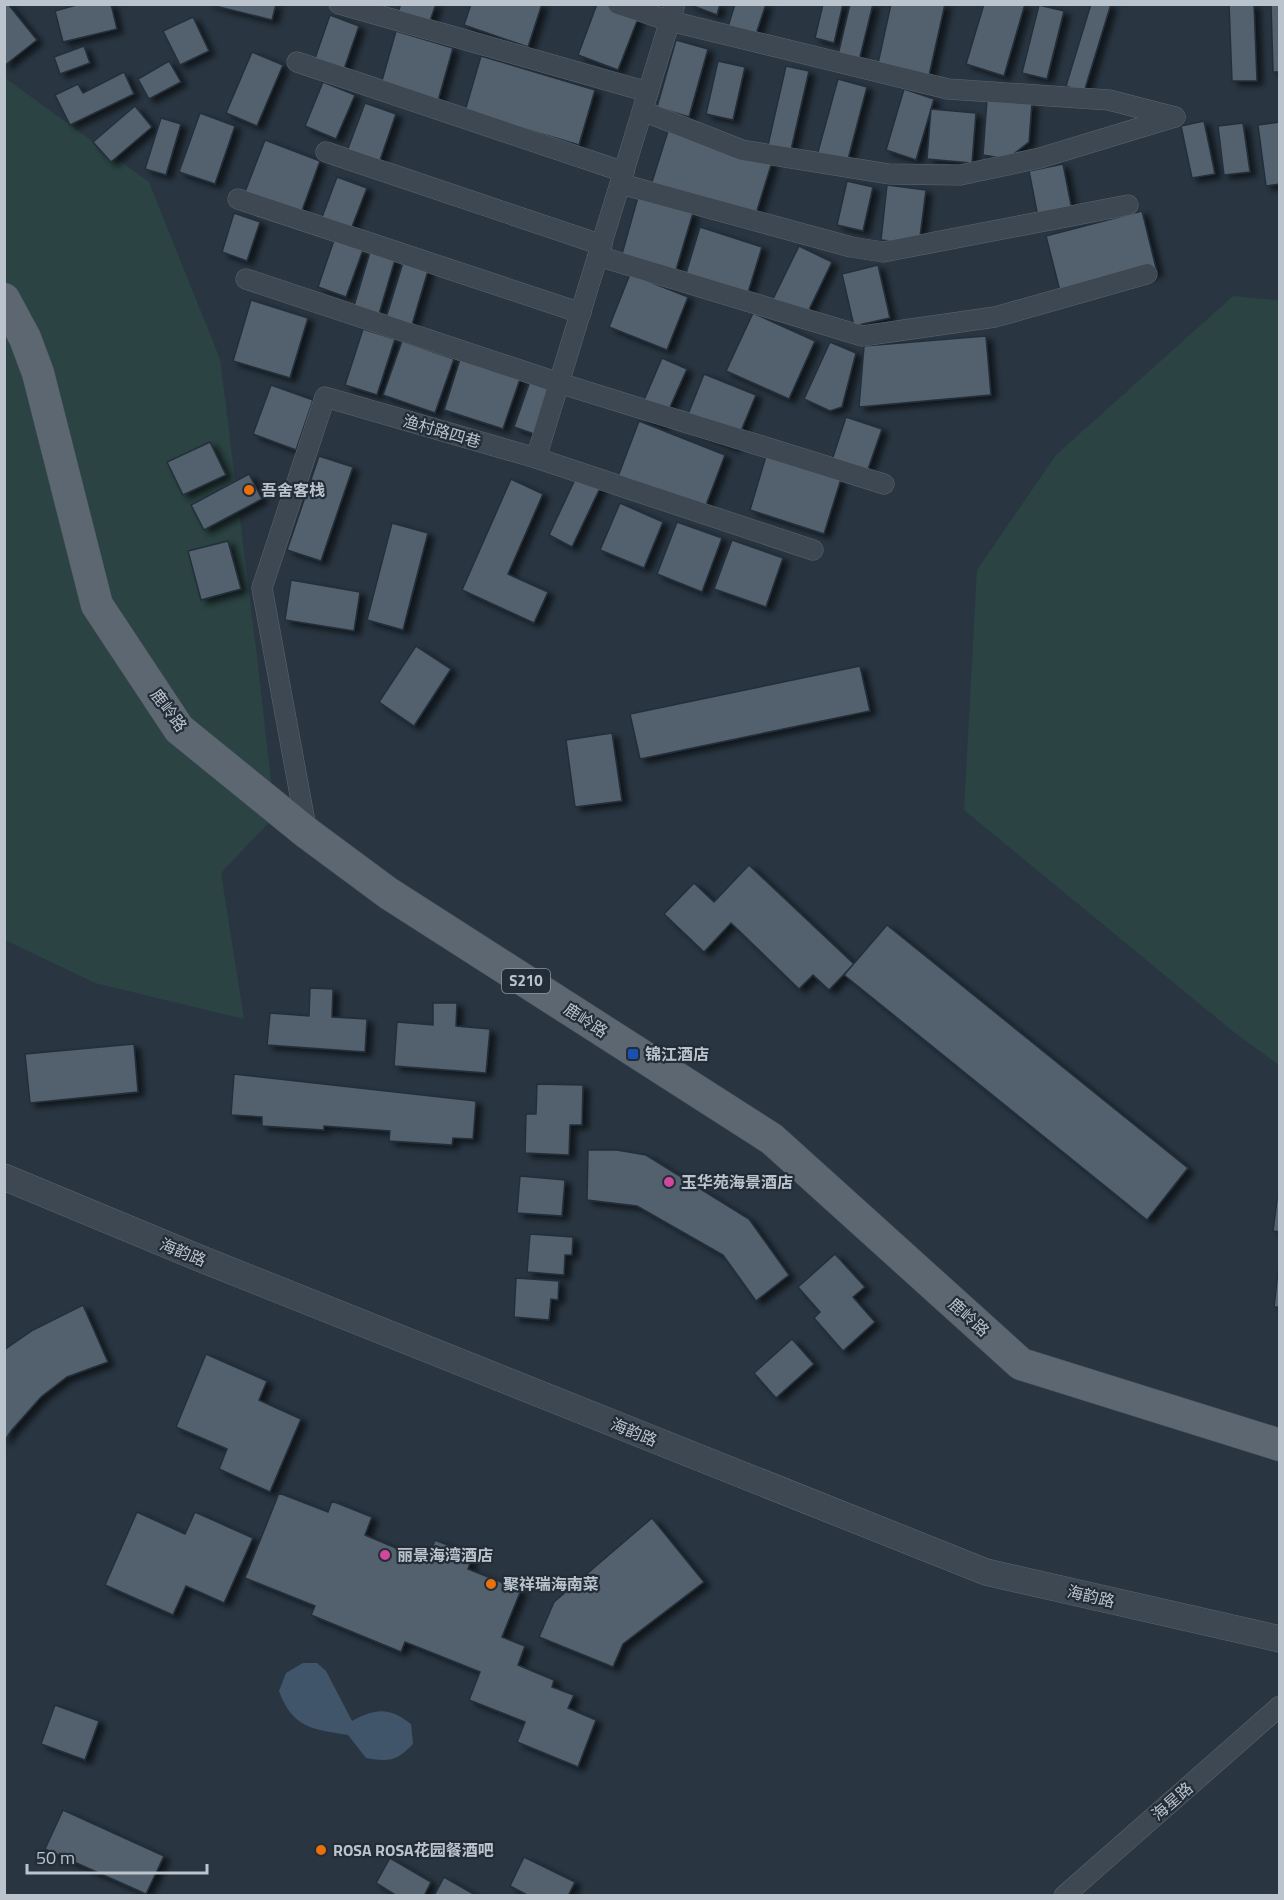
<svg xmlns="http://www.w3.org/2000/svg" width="1284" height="1900" font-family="'Titillium Web','Noto Sans SC',sans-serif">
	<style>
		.green { fill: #2b4343 }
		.water { fill: #40556a }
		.building { fill: #52616d; stroke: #242f3a; stroke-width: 1.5; filter: url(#shadow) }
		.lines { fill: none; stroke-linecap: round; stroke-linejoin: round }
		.minor-casing { stroke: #5c6670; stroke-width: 21 }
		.tertiary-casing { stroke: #5c6670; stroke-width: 27 }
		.primary-casing { stroke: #47515c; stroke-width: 33 }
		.minor { stroke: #3d4852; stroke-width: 20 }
		.tertiary { stroke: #3d4852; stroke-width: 26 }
		.primary { stroke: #5c6772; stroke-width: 32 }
		.food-dot { fill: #e8710a; stroke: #222d38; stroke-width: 2 }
		.transit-dot { fill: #1a4fb4; stroke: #222d38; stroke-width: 2 }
		.hotel-dot { fill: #d1479c; stroke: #222d38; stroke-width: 2 }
		.labels { text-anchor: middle; stroke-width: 4.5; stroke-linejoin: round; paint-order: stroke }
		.shield { fill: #222d38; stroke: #8d96a0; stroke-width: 1.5 }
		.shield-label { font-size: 15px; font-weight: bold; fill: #bbc3cc }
		.street-label { font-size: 16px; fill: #bbc3cc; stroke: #222d38 }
		.poi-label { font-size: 16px; font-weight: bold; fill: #bbc3cc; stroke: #222d38; text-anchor: start }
	</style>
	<defs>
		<filter id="shadow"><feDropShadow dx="6" dy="4" stdDeviation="3" flood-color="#0009"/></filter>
	</defs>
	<rect width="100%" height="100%" fill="#293642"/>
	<g class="green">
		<polygon points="5,78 149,182 220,359 256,648 275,816 221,873 244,1019 95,983 5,940"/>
		<polygon points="1233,296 1279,300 1279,1065 1235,1033 964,810 977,570 1056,455"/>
	</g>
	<path class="water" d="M303 1663H317L326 1671 352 1721C376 1708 389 1707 411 1724L413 1744C397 1761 389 1762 366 1758L348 1735C313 1729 293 1729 279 1691L286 1673Z"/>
	<g class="building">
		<polygon points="4,4 8,4 37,40 4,66"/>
		<polygon points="80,4 111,4 117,29 63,42 55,11"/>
		<polygon points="207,4 276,4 272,20"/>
		<polygon points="401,4 436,4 426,32 395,20"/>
		<polygon points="471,4 542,4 528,47 464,25"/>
		<polygon points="597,4 608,4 639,16 618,70 578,55"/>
		<polygon points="688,4 720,4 717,15"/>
		<polygon points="735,4 766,4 754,40 727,30"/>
		<polygon points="823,4 843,4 834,43 815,38"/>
		<polygon points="850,4 873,4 859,61 838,55"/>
		<polygon points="891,4 945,4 928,80 877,68"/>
		<polygon points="984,4 1025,4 1004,76 966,64"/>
		<polygon points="1091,4 1111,4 1084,92 1066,86"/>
		<polygon points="1229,4 1254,4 1257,81 1232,81"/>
		<polygon points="1271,4 1280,4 1280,72 1273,72"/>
		<polygon points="1039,5 1064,11 1047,79 1022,73"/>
		<polygon points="330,15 359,26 342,75 313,64"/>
		<polygon points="193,17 209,51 180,65 163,31"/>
		<polygon points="396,31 453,48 436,108 379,91"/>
		<polygon points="676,40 708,49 689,117 657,107"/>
		<polygon points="84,46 90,63 60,74 54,57"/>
		<polygon points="252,52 283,65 257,126 226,113"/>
		<polygon points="481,56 595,90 579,145 465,111"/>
		<polygon points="169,61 181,82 149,99 138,79"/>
		<polygon points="718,61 745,67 733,120 706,114"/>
		<polygon points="786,66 809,71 791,150 768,145"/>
		<polygon points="124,72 134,94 70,125 55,95 78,84 83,93"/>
		<polygon points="838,79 867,87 846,167 816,159"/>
		<polygon points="323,82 355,95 336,139 305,126"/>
		<polygon points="904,89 934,99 916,160 886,150"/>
		<polygon points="987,99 1032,103 1029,142 1007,159 983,155"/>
		<polygon points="365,103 396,114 378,166 346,154"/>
		<polygon points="135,106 152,127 111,162 93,142"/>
		<polygon points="931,109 976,113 972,163 927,159"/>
		<polygon points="200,113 235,126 215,184 179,172"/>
		<polygon points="161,118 181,124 166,175 145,169"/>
		<polygon points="1204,121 1215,174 1192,178 1181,126"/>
		<polygon points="1280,122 1280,184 1266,186 1258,125"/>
		<polygon points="1243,123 1250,172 1224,175 1218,126"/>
		<polygon points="668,131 772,162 755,217 651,185"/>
		<polygon points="265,140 320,161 299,219 243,197"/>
		<polygon points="1063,164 1072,210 1038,217 1029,171"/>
		<polygon points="337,177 367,188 348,237 319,225"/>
		<polygon points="847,181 873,187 863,231 837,225"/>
		<polygon points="887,185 926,190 919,244 881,240"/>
		<polygon points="638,197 693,213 676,270 622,254"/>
		<polygon points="1142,211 1157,272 1061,295 1046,236"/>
		<polygon points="234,213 260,222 247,261 222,252"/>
		<polygon points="700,227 762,247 746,299 684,280"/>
		<polygon points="334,240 363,250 346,297 318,287"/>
		<polygon points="372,245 397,253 379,314 354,306"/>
		<polygon points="799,246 832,262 804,320 771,303"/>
		<polygon points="405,256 430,264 412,325 386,318"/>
		<polygon points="878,265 890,318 854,326 842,274"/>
		<polygon points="630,274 688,297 667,350 609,327"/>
		<polygon points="251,300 308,318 290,378 233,361"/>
		<polygon points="753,313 815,341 789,399 726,371"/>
		<polygon points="363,329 395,339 377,395 345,385"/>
		<polygon points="986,336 991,395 859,407 864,346"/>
		<polygon points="402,341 454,359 435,413 383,395"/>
		<polygon points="830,342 856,353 842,407 830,411 804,399"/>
		<polygon points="461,356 521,376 503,429 444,410"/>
		<polygon points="662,358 687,369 662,425 638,414"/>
		<polygon points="704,374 756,395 734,448 683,427"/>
		<polygon points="530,381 553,390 537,435 514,427"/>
		<polygon points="271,385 313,400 296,450 253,434"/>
		<polygon points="846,417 882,429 867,472 832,460"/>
		<polygon points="639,421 725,455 703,513 617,479"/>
		<polygon points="210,442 226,475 183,495 167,462"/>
		<polygon points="319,456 353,467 321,561 287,550"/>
		<polygon points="766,456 841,479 824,534 750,510"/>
		<polygon points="578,473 602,484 572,547 549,535"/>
		<polygon points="249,474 262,499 204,530 191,505"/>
		<polygon points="511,479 543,494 508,574 548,592 534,623 462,590"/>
		<polygon points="620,503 663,522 644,568 600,550"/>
		<polygon points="677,522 722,538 702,592 657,574"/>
		<polygon points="392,523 428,533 403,630 367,620"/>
		<polygon points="732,540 783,558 766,607 714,589"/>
		<polygon points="228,541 241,589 201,600 188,551"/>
		<polygon points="291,580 360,592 354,631 285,620"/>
		<polygon points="416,646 451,669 414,726 379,702"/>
		<polygon points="860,666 870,711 640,759 630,714"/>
		<polygon points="612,733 622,801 575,807 566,740"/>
		<polygon points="749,865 854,964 829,990 813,975 799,989 731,923 704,952 664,914 694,883 714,902"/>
		<polygon points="887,925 1188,1168 1147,1220 844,975"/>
		<polygon points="310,988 333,989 332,1017 367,1019 365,1052 267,1045 270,1013 309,1016"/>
		<polygon points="433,1003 457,1003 456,1026 490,1029 486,1073 394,1066 397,1022 433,1025"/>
		<polygon points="134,1044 138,1092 30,1103 25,1054"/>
		<polygon points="234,1074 476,1101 473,1139 453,1138 452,1145 389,1141 390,1131 324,1126 324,1130 262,1126 262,1117 231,1115"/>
		<polygon points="537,1084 583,1085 582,1125 570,1125 569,1155 525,1153 526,1114 536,1114"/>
		<polygon points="588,1150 617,1150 646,1155 749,1219 789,1275 756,1301 723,1255 637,1206 587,1200"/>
		<polygon points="520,1176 565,1180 562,1216 517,1213"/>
		<polygon points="1277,1200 1280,1200 1280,1232 1273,1231"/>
		<polygon points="530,1234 573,1237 572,1255 565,1255 564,1275 527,1272"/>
		<polygon points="835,1254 865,1287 853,1297 875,1322 843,1351 814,1318 820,1312 798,1287"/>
		<polygon points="1279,1263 1280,1263 1280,1307 1274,1307"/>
		<polygon points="516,1278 559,1281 558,1300 551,1299 549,1320 514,1317"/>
		<polygon points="83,1305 108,1362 67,1377 41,1397 11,1431 4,1442 4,1350 33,1330"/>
		<polygon points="792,1339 814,1364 776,1398 754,1373"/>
		<polygon points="206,1354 267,1381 259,1400 301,1419 270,1492 219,1469 227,1449 176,1427"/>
		<polygon points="279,1493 328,1512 332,1501 372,1517 365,1535 427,1561 435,1540 473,1555 468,1569 521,1590 502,1637 525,1646 518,1665 554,1680 552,1687 574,1695 568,1708 596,1720 578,1767 517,1742 525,1722 469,1700 480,1672 405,1642 401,1652 311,1615 315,1606 245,1578"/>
		<polygon points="137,1512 185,1534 195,1512 253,1538 224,1603 186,1586 173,1615 105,1585"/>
		<polygon points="652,1518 704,1582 623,1644 613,1667 539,1637 554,1602"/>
		<polygon points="55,1705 99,1721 85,1760 41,1744"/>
		<polygon points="63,1810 164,1856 146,1894 45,1849"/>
		<polygon points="524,1857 575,1882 568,1896 529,1896 510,1886"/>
		<polygon points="390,1858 431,1882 424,1896 397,1896 376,1883"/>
		<polygon points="444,1877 477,1896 434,1896"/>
	</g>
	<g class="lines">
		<g class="minor-casing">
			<g id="minor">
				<polyline points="339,4 648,92"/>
				<polyline points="618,4 670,21 948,89 1109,100 1175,117"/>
				<polyline points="297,62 624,172"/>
				<polyline points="643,111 742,150 889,174 960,175 1040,158 1175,117"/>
				<polyline points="326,152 602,245"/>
				<polyline points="621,184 851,247 883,252 1128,205"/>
				<polyline points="238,199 581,313"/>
				<polyline points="598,256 862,336 995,317 1147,274"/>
				<polyline points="246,279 559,383 884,484"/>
				<polyline points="536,458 813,550"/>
				<polyline points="307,833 262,588 325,397 536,458 675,4"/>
				<polyline points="1064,1896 1280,1706"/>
			</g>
		</g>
		<g class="tertiary-casing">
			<polyline id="tertiary" points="4,1177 199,1258 986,1572 1280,1639"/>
		</g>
		<g class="primary-casing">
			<polyline id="primary" points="4,299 25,338 38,373 97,605 179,729 307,833 388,893 772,1139 1021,1364 1280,1445"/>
		</g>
		<use href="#minor" class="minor"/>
		<use href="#tertiary" class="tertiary"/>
		<use href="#primary" class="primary"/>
	</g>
	<g class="food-dot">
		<circle cx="249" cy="490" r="6"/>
		<circle cx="491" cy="1584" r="6"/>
		<circle cx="321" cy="1850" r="6"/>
	</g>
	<rect class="transit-dot" x="627" y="1048" width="12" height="12" rx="3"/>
	<g class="hotel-dot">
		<circle cx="669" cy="1182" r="6"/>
		<circle cx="385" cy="1555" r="6"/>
	</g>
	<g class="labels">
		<rect class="shield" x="502" y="969" width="48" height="24" rx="4.5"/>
		<g class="shield-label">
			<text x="526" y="986">S210</text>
		</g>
		<g class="street-label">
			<text transform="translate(442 431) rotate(16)" y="6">渔村路四巷</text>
			<text transform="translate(169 710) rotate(53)" y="6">鹿岭路</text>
			<text transform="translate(586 1020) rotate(33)" y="6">鹿岭路</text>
			<text transform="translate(183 1252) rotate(22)" y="6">海韵路</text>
			<text transform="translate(969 1317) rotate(42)" y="6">鹿岭路</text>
			<text transform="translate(634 1432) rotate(22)" y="6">海韵路</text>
			<text transform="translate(1091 1596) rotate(13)" y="6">海韵路</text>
			<text transform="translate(1172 1801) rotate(-41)" y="6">海星路</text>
		</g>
		<g class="poi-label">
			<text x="261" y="496">吾舍客栈</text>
			<text x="645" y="1060">锦江酒店</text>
			<text x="681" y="1188">玉华苑海景酒店</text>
			<text x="397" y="1561">丽景海湾酒店</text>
			<text x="503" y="1590">聚祥瑞海南菜</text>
			<text x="333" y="1856">ROSA ROSA花园餐酒吧</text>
		</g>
	</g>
	<rect width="1284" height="1900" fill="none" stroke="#bbc3cc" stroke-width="12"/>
	<path d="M27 1864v9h180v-9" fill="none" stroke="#bbc3cc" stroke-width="3"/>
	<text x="36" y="1864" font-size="18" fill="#bbc3cc" stroke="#222d38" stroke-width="4.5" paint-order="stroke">50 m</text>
</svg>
